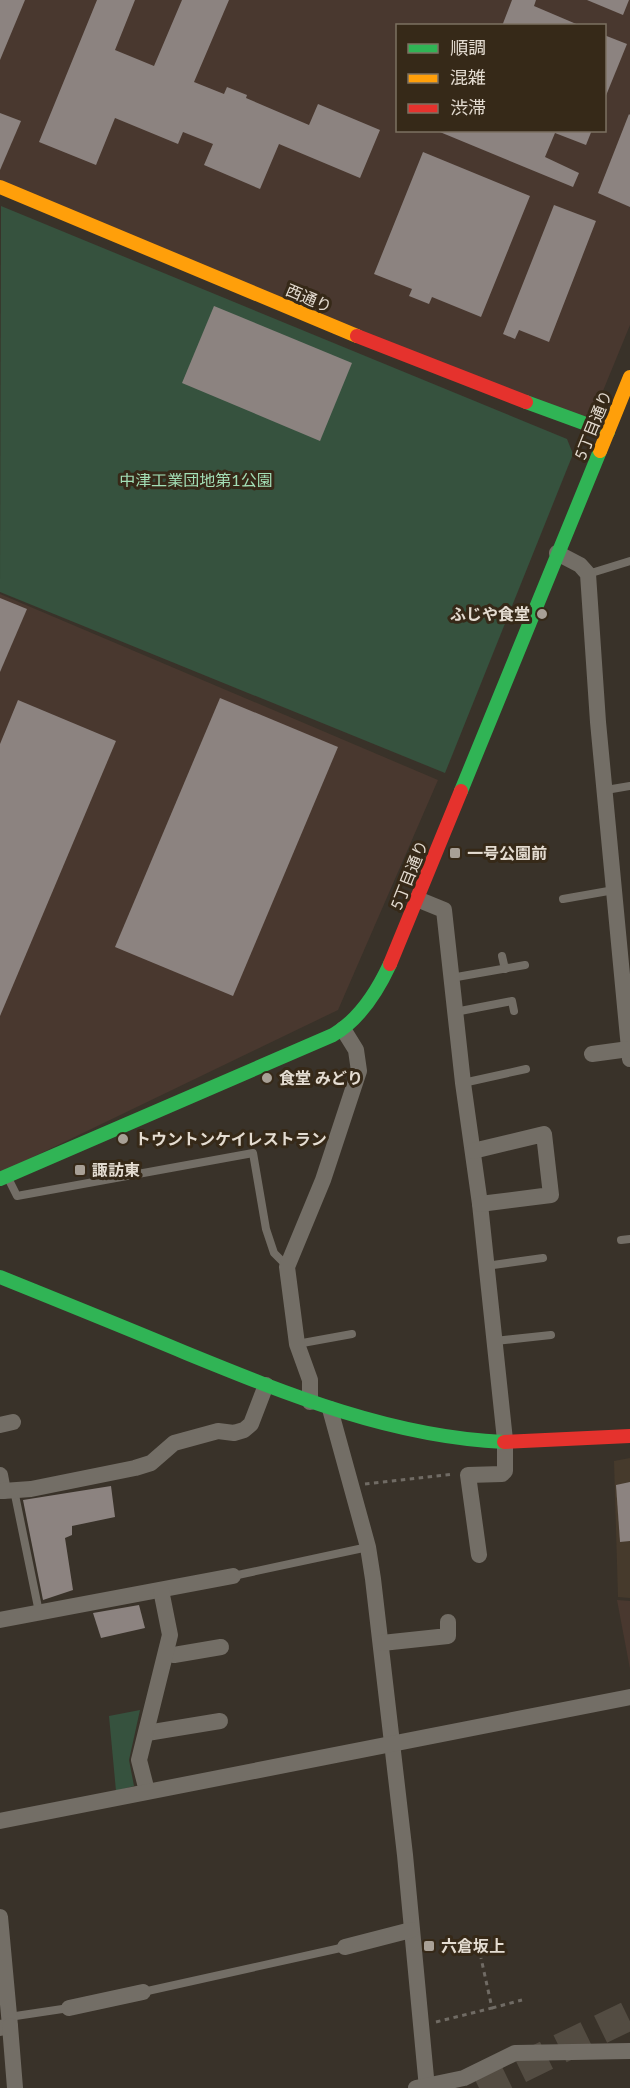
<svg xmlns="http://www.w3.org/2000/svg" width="630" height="2088" font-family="Lato,'Noto Sans JP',sans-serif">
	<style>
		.industrial { fill: #49382f; fill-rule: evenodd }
		.education { fill: #463a2c }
		.green { fill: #36523e }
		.building { fill: #8c8380 }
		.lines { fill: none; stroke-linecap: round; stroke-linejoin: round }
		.highway-tunnel { stroke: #534c42; stroke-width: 30; stroke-dasharray: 30 15; stroke-linecap: butt }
		.path { stroke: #706b64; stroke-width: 3; stroke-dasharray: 4.5 4.5; stroke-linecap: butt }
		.lane { stroke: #736e66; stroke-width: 8 }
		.street { stroke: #736e66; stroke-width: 16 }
		.fast { stroke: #30b455; stroke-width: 14 }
		.slow { stroke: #ff9f0a; stroke-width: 14 }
		.jam { stroke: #e5322d; stroke-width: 14 }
		.poi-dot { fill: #a8a096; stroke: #362918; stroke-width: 2 }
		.labels { text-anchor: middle; stroke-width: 6; stroke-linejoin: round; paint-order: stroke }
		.street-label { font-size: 16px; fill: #e4dcd1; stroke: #362918 }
		.park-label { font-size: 16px; fill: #a3dfb6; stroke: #362918 }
		.poi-label { font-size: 16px; font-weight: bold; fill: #e4dcd1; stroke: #362918; text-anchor: start }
	</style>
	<rect width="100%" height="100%" fill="#393229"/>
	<g class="industrial">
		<path d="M0 0H630V325L589 425 0 187ZM398 26H604V130H398Z"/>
		<polygon points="0,594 438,780 338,1010 0,1173"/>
		<polygon points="617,1600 630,1601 630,1669"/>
	</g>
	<polygon class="education" points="630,1458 630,1598 618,1597 614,1461"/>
	<g class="green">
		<polygon points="1,206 567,439 573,454 445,773 0,592"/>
		<polygon points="140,1710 129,1760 134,1786 116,1791 109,1716"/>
	</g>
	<g class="building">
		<polygon points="0,0 25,0 0,60"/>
		<polygon points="97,0 135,0 115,50 154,66 182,0 229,0 194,82 224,94 227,87 247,95 246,98 309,125 318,104 380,130 360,178 279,144 260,189 204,165 213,144 183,132 178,144 115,118 96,165 39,142"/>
		<polygon points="512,0 536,0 534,6 581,26 502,26"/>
		<polygon points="587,0 629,0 623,15"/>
		<polygon points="604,35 627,44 605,98 604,98"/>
		<polygon points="0,113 21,121 0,170"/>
		<polygon points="629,114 630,115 630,207 598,193"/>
		<polygon points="435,130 592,130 586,145 555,133 545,157 579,173 573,187"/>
		<polygon points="423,152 530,196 481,317 432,297 429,304 409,296 412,289 374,274"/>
		<polygon points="554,205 596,221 549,342 519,330 515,339 503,334"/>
		<polygon points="214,306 352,363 320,441 182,383"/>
		<polygon points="0,598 27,609 0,672"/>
		<polygon points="220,698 338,747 233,996 115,947"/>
		<polygon points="18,700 116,741 0,1016 0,744"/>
		<polygon points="630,1482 630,1541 620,1542 616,1485"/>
		<polygon points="111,1486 115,1517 72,1526 72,1535 65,1538 73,1590 43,1600 23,1500"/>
		<polygon points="139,1605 145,1628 101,1638 93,1613"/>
	</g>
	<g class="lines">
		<polyline class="highway-tunnel" points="479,2088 630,2015"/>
		<g class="path">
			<polyline points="365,1484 454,1474"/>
			<polyline points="492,2008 522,2000"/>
			<polyline points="436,2022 492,2008 481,1958"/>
		</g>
		<g class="lane">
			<polyline points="588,574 630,561"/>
			<polyline points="606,790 630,786"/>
			<polyline points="563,899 614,890"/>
			<polyline points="502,956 505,969"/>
			<polyline points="451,978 525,965"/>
			<polyline points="455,1012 512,1001 514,1011"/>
			<polyline points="463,1083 526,1069"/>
			<polyline points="7,1176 17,1196 253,1153 266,1229 274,1253 287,1266"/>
			<polyline points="621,1240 630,1239"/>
			<polyline points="486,1266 543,1258"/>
			<polyline points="495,1341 551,1335"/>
			<polyline points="297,1344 352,1334"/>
			<polyline points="14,1490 39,1612"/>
			<polyline points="233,1576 368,1547"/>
			<polyline points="143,1992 345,1947"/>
			<polyline points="9,2017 69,2008"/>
		</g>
		<g class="street">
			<polyline points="557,553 580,565 588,574 598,722 630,1059"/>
			<polyline points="417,899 444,910 463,1083 480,1204 505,1440 505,1471 502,1474 468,1475 479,1555"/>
			<polyline points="592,1054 629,1049"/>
			<polyline points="473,1151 544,1134 551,1195 480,1204"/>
			<polyline points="310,1402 310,1380 297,1344 287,1267 323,1180 359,1071 356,1050 343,1029"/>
			<polyline points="330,1409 368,1547 373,1579 405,1855 427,2088"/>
			<polyline points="0,1425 13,1422"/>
			<polyline points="0,1475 3,1491 0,1491"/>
			<polyline points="3,1491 31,1489 135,1468 151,1463 174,1443 218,1431 234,1433 244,1430 251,1424 266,1385"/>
			<polyline points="0,1620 233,1576"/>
			<polyline points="382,1643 448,1636 448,1622"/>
			<polyline points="167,1653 174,1655 221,1647"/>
			<polyline points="147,1733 220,1721"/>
			<polyline points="147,1791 139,1760 170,1635 161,1590"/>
			<polyline points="0,1821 630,1697"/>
			<polyline points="0,1917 10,2026 0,2028"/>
			<polyline points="345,1947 411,1930"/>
			<polyline points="69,2008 143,1992"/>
			<polyline points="10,2026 15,2088"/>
			<polyline points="416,2088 464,2078 515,2053 630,2051"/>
		</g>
		<g class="fast">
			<polyline points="526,402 608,432"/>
			<polyline points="461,791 600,451"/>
			<path d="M0 1179 333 1035C359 1020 377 992 390 964"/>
			<path d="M0 1277C62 1302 124 1327 186 1353 289 1395 392 1437 504 1442"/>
		</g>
		<g class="slow">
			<polyline points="0,187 357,336"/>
			<polyline points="600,451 630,377"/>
		</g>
		<g class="jam">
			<polyline points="357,336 526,402"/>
			<polyline points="390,964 461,791"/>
			<polyline points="504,1442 630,1436"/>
		</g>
	</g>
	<g class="poi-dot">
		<circle cx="542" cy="614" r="6"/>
		<rect x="449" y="847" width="12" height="12" rx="3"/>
		<circle cx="267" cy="1078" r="6"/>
		<circle cx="123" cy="1139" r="6"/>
		<rect x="74" y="1164" width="12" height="12" rx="3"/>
		<rect x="423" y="1940" width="12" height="12" rx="3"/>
	</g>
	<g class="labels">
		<g class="street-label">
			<text transform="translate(309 298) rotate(23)" y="6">西通り</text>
			<text transform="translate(593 425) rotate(-68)" y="6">5丁目通り</text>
			<text transform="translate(409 875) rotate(-68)" y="6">5丁目通り</text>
		</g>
		<g class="park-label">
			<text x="196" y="486">中津工業団地第1公園</text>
		</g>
		<g class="poi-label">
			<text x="530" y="620" text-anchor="end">ふじや食堂</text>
			<text x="467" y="859">一号公園前</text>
			<text x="279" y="1084">食堂 みどり</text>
			<text x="135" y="1145">トウントンケイレストラン</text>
			<text x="92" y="1176">諏訪東</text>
			<text x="441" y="1952">六倉坂上</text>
		</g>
	</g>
	<rect x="396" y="24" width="210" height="108" fill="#362918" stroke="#7c7162" stroke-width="1.5"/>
	<rect x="408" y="44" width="30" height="9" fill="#30b455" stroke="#7c7162" stroke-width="1.5"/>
	<text x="450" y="54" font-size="18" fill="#e4dcd1">順調</text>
	<rect x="408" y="74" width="30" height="9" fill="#ff9f0a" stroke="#7c7162" stroke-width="1.5"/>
	<text x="450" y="84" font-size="18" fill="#e4dcd1">混雑</text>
	<rect x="408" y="104" width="30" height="9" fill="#e5322d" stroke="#7c7162" stroke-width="1.5"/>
	<text x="450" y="114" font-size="18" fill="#e4dcd1">渋滞</text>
</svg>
